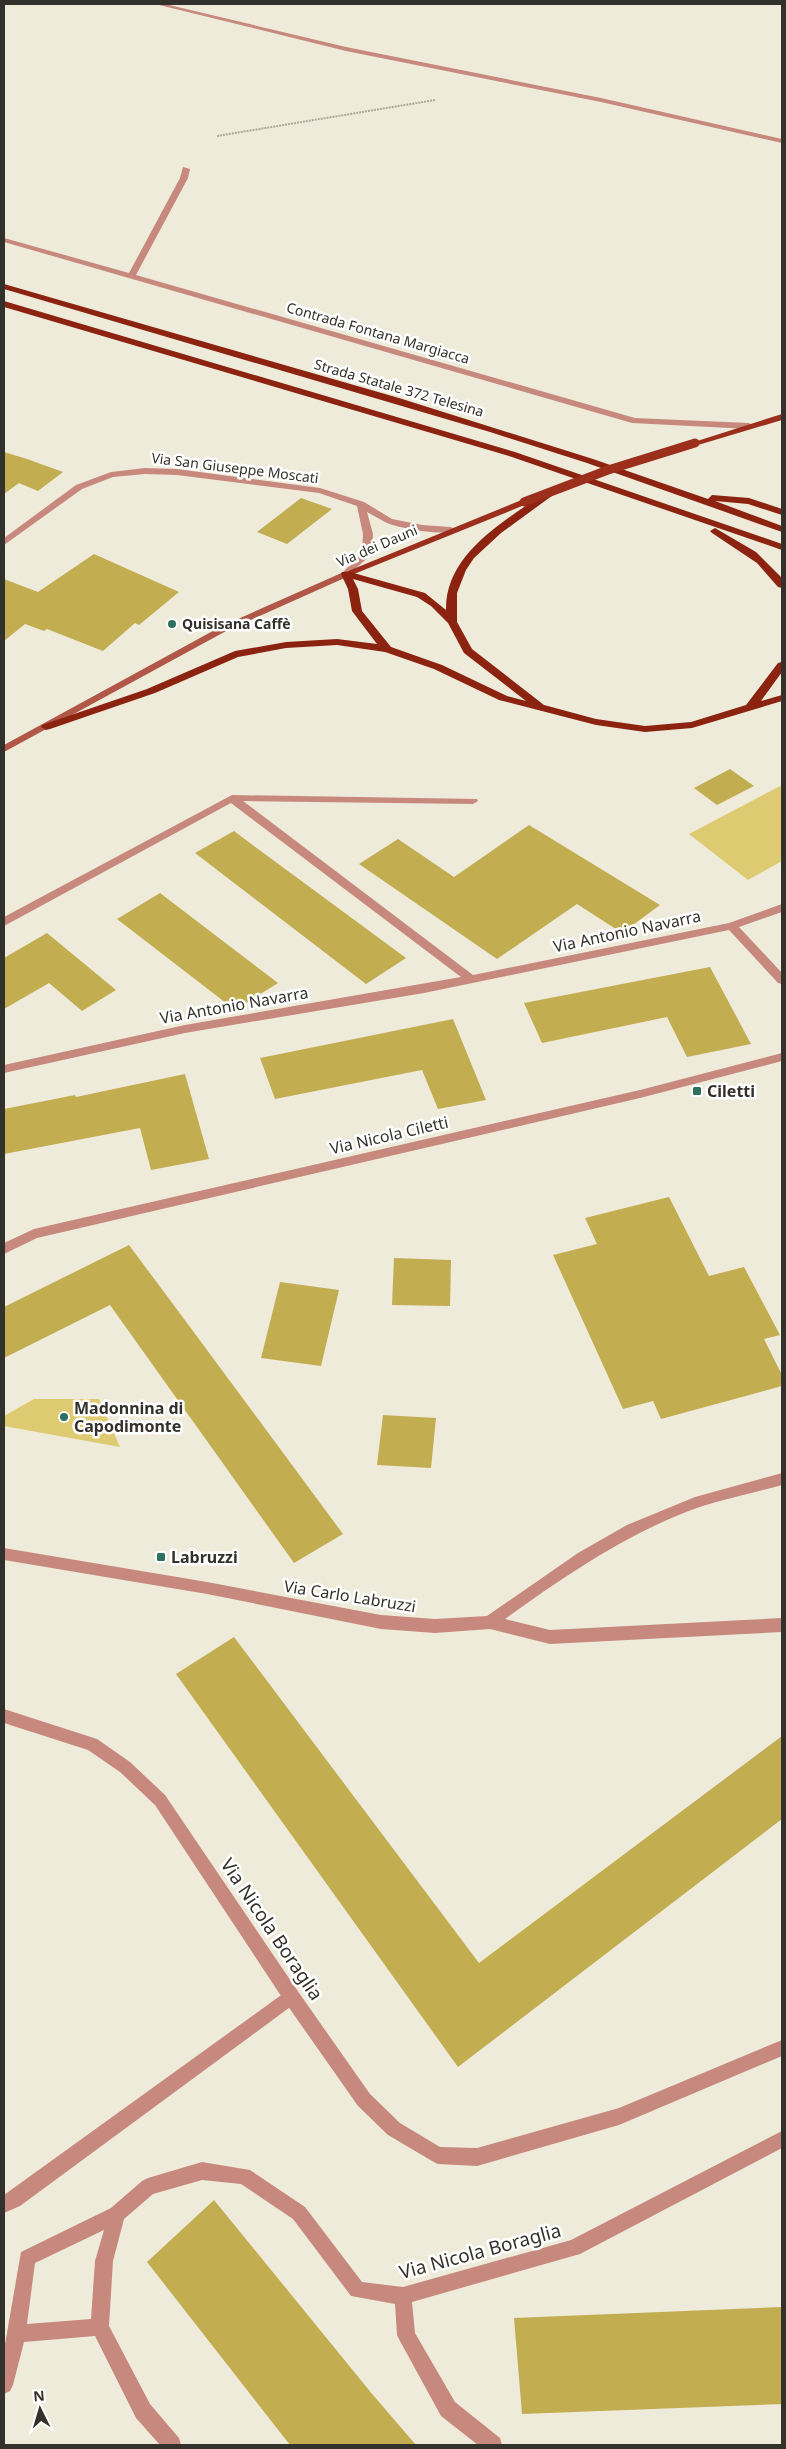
<svg xmlns="http://www.w3.org/2000/svg" width="786" height="2449" font-family="'Noto Sans',sans-serif">
	<style>
		.green { fill: #deca71 }
		.building { fill: #c2ad51 }
		.lines { fill: none; stroke-linecap: round; stroke-linejoin: round }
		.path { stroke: #aba89c; stroke-width: 2; stroke-dasharray: 2 1; stroke-linecap: butt }
		.service { fill: #c7897d; fill-rule: evenodd }
		.minor { fill: #c7897d; fill-rule: evenodd }
		.secondary { fill: #b05747; fill-rule: evenodd }
		.primary { fill: #9c2e1c; fill-rule: evenodd }
		.trunk { fill: #8c2210; fill-rule: evenodd }
		.primary-bridge { stroke: #9c2e1c; stroke-width: 9 }
		.poi-dot { fill: #2f6f5d; stroke: #fff; stroke-width: 2 }
		.labels { text-anchor: middle; stroke-width: 5; stroke-linejoin: round; paint-order: stroke }
		.far-street-label { font-size: 14px; fill: #33312b; stroke: #fff }
		.far-poi-label { font-size: 14px; font-weight: bold; fill: #33312b; stroke: #fff; text-anchor: start }
		.street-label { font-size: 16px; fill: #33312b; stroke: #fff }
		.poi-label { font-size: 16px; font-weight: bold; fill: #33312b; stroke: #fff; text-anchor: start }
		.near-street-label { font-size: 19px; fill: #33312b; stroke: #fff }
	</style>
	<rect width="100%" height="100%" fill="#efebdb"/>
	<g class="green">
		<polygon points="782,785 782,861 748,880 689,834"/>
		<polygon points="34,1399 99,1399 120,1447 4,1426 4,1416"/>
	</g>
	<g class="building">
		<polygon points="4,452 27,459 63,472 38,491 19,483 4,494"/>
		<polygon points="301,498 332,509 287,544 257,532"/>
		<polygon points="94,554 179,592 139,625 135,623 103,651 47,629 44,631 25,624 4,641 4,579 38,592"/>
		<polygon points="730,769 754,786 717,805 694,788"/>
		<polygon points="529,825 660,905 622,933 577,904 497,959 359,864 398,839 454,877"/>
		<polygon points="234,831 246,840 406,958 366,984 195,853"/>
		<polygon points="160,893 278,983 235,1010 117,919"/>
		<polygon points="47,933 116,990 82,1011 49,983 4,1009 4,958"/>
		<polygon points="710,967 751,1044 687,1057 667,1017 542,1043 524,1003"/>
		<polygon points="453,1019 486,1100 438,1109 422,1070 275,1099 260,1058"/>
		<polygon points="185,1074 209,1159 151,1170 140,1128 4,1154 4,1109 75,1095 76,1097"/>
		<polygon points="669,1197 709,1276 744,1267 780,1335 764,1339 782,1375 782,1386 661,1419 653,1401 623,1409 553,1255 597,1244 585,1218"/>
		<polygon points="129,1245 190,1327 343,1534 294,1563 110,1305 4,1358 4,1307"/>
		<polygon points="394,1258 451,1260 450,1306 392,1305"/>
		<polygon points="280,1282 339,1290 321,1366 261,1358"/>
		<polygon points="383,1415 436,1418 431,1468 377,1465"/>
		<polygon points="234,1637 479,1963 782,1736 782,1819 458,2067 176,1674"/>
		<polygon points="214,2200 373,2395 416,2445 290,2445 147,2262"/>
		<polygon points="782,2307 782,2404 522,2414 514,2318"/>
	</g>
	<g class="lines">
		<polyline class="path" points="217,136 435,100"/>
		<g class="service">
			<polygon points="291,1988 297,1990 299,1996 297,2002 20,2206 4,2213 4,2195"/>
			<path d="M782 2131V2148L580 2254 412 2302 415 2333 455 2402 500 2438 502 2445H478L441 2416 400 2341 397 2335 395 2304 351 2296 293 2219 241 2184 202 2180 153 2194 124 2219 113 2261 109 2326 150 2404 179 2438 181 2445H160L136 2418 95 2336 24 2342 13 2385 10 2391 4 2394V2350L21 2252 111 2208 142 2181 148 2178 202 2162 250 2170 305 2207 362 2282 403 2287 571 2240ZM104 2230 95 2261 91 2319 27 2324 35 2263Z"/>
		</g>
		<g class="minor">
			<polygon points="155,4 165,4 346,47 601,98 782,139 782,143 601,102 346,51"/>
			<polygon points="183,167 190,169 188,178 136,275 635,418 749,423 753,426 749,429 632,423 4,242 4,238 129,273 180,178"/>
			<path d="M145 468 177 469 320 488 364 502 392 519 422 525 451 527 455 530C447 537 396 528 385 522 379 519 373 515 367 512L373 534 372 554 346 577 341 574 362 553 363 534 357 506 319 493 177 475 145 474 113 477 82 489 4 545V538L76 485 111 472Z"/>
			<polygon points="232,795 477,799 478,801 473,804 243,801 473,975 729,923 782,904 782,912 739,927 782,973 782,984 778,983 729,930 424,993 185,1033 4,1073 4,1065 185,1025 461,977 231,803 4,926 4,917"/>
			<polygon points="782,1053 782,1061 640,1098 37,1238 4,1254 4,1243 34,1229 640,1090"/>
			<path d="M782 1473V1485C750 1494 717 1500 686 1512 620 1538 562 1578 505 1619L550 1630 782 1618V1632L550 1644 490 1629 435 1633 381 1629 207 1594 4 1560V1548L207 1582 381 1615 435 1619 487 1616 578 1553 627 1525 695 1497Z"/>
			<polygon points="4,1709 97,1739 130,1762 165,1795 297,1990 370,2094 400,2123 440,2147 477,2148 619,2108 782,2040 782,2056 619,2125 477,2166 438,2164 432,2161 388,2135 358,2106 285,2002 155,1805 120,1772 88,1750 4,1723"/>
		</g>
		<polygon class="secondary" points="346,571 351,574 349,576 228,630 4,752 4,745 222,626"/>
		<g class="primary">
			<polygon points="782,414 782,420 698,445 691,443"/>
			<polygon points="524,499 528,502 527,504 349,576 343,576 341,574"/>
		</g>
		<g class="trunk">
			<polygon points="4,284 399,398 593,459 708,499 712,495 749,498 782,509 782,515 748,504 715,501 782,526 782,532 587,463 490,432 4,289"/>
			<polygon points="4,301 515,452 782,544 782,550 509,456 4,307"/>
			<path d="M552 488 560 490 501 533 474 558 466 570 457 593V622L472 649 544 705 596 719 645 726 691 722 746 705 778 663 782 662V672L761 701 782 695V701L692 728 645 732 596 725 499 700 434 669 385 652 337 645 286 648 238 657 155 693 50 729 46 730 41 727 42 725 147 689 235 651 286 642 337 639 377 644 352 611 348 589 341 574 342 572H350L425 593 446 610C445 551 510 518 552 488ZM353 579 417 597 431 606 448 623 464 653 526 701 507 696 442 665 391 647 362 611 358 589Z"/>
			<polygon points="715,528 756,552 782,578 782,588 778,587 757,563 712,533 710,531"/>
		</g>
		<polyline class="primary-bridge" points="524,502 608,470 695,443"/>
	</g>
	<g class="poi-dot">
		<circle cx="172" cy="624" r="5"/>
		<rect x="692" y="1086" width="10" height="10" rx="2.5"/>
		<circle cx="64" cy="1417" r="5"/>
		<rect x="156" y="1552" width="10" height="10" rx="2.5"/>
	</g>
	<g class="labels">
		<g class="far-street-label">
			<text transform="translate(378 333) rotate(16)" y="5">Contrada Fontana Margiacca</text>
			<text transform="translate(399 388) rotate(16)" y="5">Strada Statale 372 Telesina</text>
			<text transform="translate(235 468) rotate(7)" y="5">Via San Giuseppe Moscati</text>
			<text transform="translate(377 546) rotate(-23)" y="5">Via dei Dauni</text>
		</g>
		<g class="far-poi-label">
			<text x="182" y="629">Quisisana Caffè</text>
		</g>
		<g class="street-label">
			<text transform="translate(627 931) rotate(-12)" y="6">Via Antonio Navarra</text>
			<text transform="translate(234 1005) rotate(-10)" y="6">Via Antonio Navarra</text>
			<text transform="translate(389 1135) rotate(-13)" y="6">Via Nicola Ciletti</text>
			<text transform="translate(350 1596) rotate(9)" y="6">Via Carlo Labruzzi</text>
		</g>
		<g class="poi-label">
			<text x="707" y="1097">Ciletti</text>
			<text x="74" y="1414">Madonnina di<tspan x="74" dy="18">Capodimonte</tspan></text>
			<text x="171" y="1563">Labruzzi</text>
		</g>
		<g class="near-street-label">
			<text transform="translate(272 1929) rotate(56)" y="7">Via Nicola Boraglia</text>
			<text transform="translate(480 2251) rotate(-15)" y="7">Via Nicola Boraglia</text>
		</g>
	</g>
	<rect width="786" height="2449" fill="none" stroke="#33312b" stroke-width="10"/>
	<g transform="translate(40 2409) rotate(355)" stroke="#ffffff" stroke-width="4" paint-order="stroke">
	<path d="M0-4L9 19L0 12L-9 19Z" fill="#33312b"/>
	<text y="-8" font-size="14" font-weight="bold" text-anchor="middle" fill="#33312b">N</text>
	</g>
</svg>
